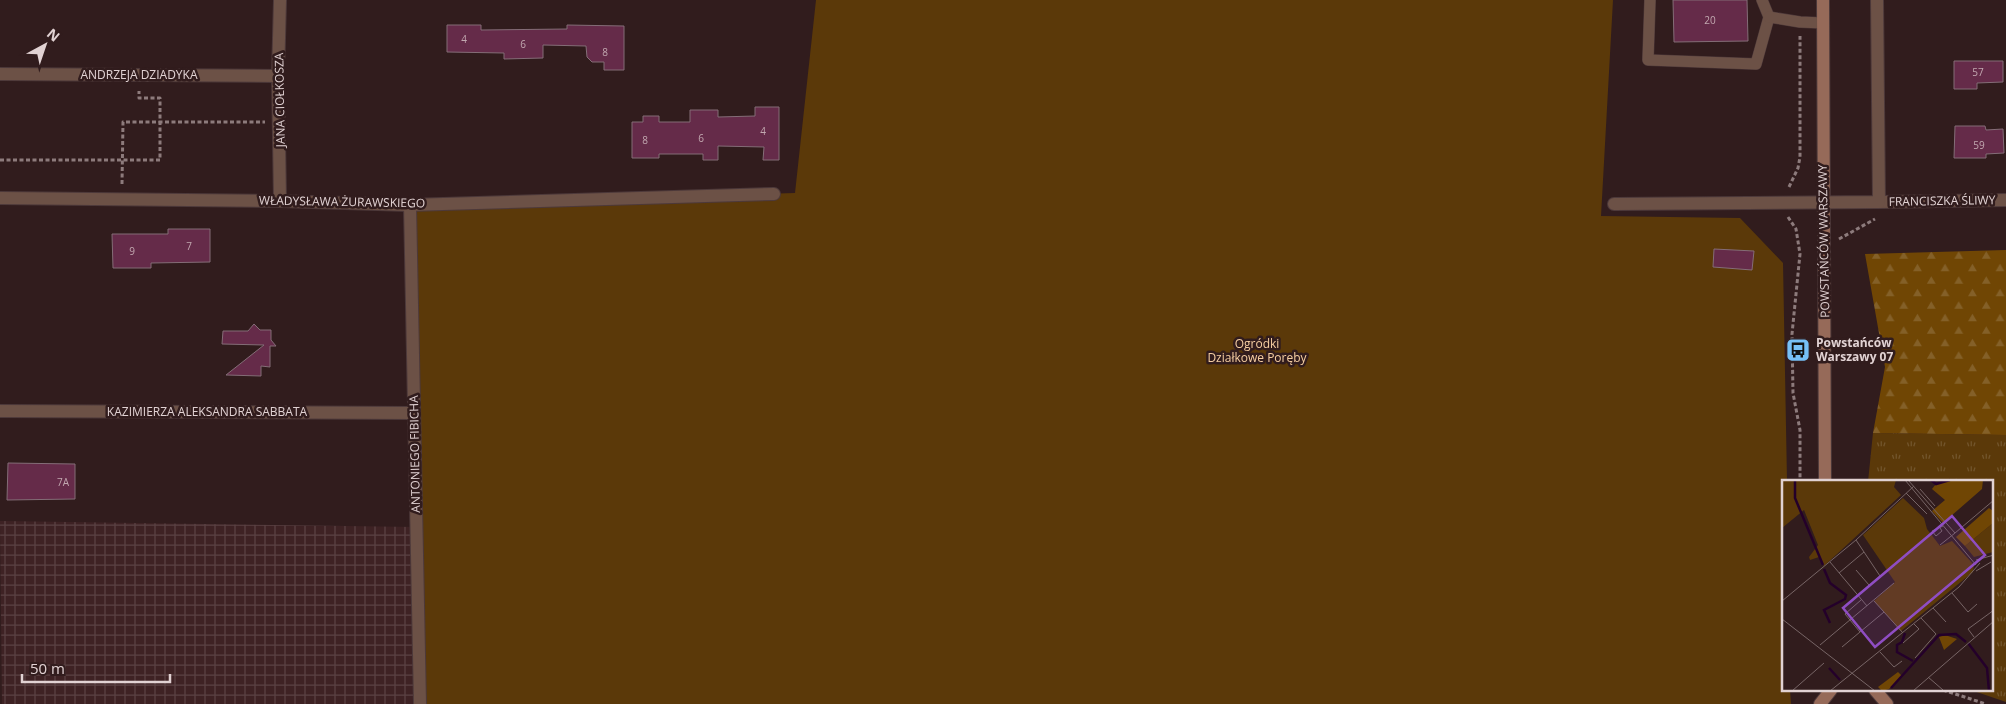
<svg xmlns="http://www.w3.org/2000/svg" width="2006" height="704" font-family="'Open Sans',sans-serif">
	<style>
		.industrial { fill: url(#industrial-grid) }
		.grass { fill: url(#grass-tufts) }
		.forest { fill: url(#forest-firs) }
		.green { fill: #5b3909 }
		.building { fill: #652b49; stroke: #846d77 }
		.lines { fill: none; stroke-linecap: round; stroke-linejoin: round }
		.lane-casing { stroke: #4d393a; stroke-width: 12 }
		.street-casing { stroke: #4d393a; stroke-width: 14 }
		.secondary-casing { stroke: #4d393a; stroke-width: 14 }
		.path { stroke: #8d7b7c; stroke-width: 3; stroke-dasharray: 4 2.5; stroke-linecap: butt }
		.lane { stroke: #6c5146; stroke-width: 11 }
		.street { stroke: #6c5146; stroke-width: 12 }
		.secondary { stroke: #966a59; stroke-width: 12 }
		.labels { text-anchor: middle; stroke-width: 5; stroke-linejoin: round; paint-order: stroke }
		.number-label { font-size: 10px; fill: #c2a8b0 }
		.street-label { font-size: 12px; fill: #e1d2d3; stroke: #311c1d }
		.poi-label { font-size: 12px; font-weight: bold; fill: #e1d2d3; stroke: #311c1d; text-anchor: start }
		.park-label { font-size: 12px; fill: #f6cea2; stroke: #311c1d }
		.inset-river { fill: none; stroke: #24002a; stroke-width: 2.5 }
		.inset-road { fill: none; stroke: #776566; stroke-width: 1 }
		.view { fill: #8f4dc3; fill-opacity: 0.15; stroke: #8f4dc3; stroke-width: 2.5 }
		.inset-edge { fill: none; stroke: #e1d2d3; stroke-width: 2.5 }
	</style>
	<defs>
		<pattern id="industrial-grid" width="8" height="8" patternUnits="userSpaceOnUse" patternTransform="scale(1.25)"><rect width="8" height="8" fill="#3e2224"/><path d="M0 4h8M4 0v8" fill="none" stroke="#5a4143"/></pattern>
		<pattern id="grass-tufts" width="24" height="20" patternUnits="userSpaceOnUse" patternTransform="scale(1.25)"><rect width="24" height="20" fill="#5b3909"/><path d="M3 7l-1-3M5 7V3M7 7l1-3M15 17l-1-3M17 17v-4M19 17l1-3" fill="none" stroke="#72552c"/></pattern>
		<pattern id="forest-firs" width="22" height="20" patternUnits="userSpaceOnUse" patternTransform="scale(1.25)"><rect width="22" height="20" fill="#704604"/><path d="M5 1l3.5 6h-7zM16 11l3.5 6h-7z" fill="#846028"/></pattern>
	</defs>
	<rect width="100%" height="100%" fill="#311c1d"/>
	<polygon class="industrial" points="0,521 416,527 420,704 2,704"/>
	<polygon class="grass" points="1873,433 2006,435 2006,702 1971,690 1992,690 1992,482 1868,482"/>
	<polygon class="forest" points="2006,250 2006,435 1873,433 1885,367 1865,254"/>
	<polygon class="green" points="816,0 1613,0 1601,216 1740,218 1783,263 1787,481 1784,482 1784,690 1790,690 1791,704 420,704 410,205 795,193"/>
	<g class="building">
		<polygon points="1673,0 1747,0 1748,41 1674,42"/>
		<polygon points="447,25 481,25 481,30 567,29 567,25 624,26 624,70 604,70 604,62 592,62 587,57 586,46 543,45 543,58 504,59 504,53 447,52"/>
		<polygon points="1954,61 2003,61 2003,82 1977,83 1977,89 1954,89"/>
		<polygon points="755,107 779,107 779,160 763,160 764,147 718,146 718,160 703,160 703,154 659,154 659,158 632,158 632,122 643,122 643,116 659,116 659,122 690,122 690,110 718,110 718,117 755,116"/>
		<polygon points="1955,126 1985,126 1986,130 2003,129 2004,153 1986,154 1986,158 1954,158"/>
		<polygon points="168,229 210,229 210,262 151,263 151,268 113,268 112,234 168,234"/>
		<polygon points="1714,249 1754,251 1752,270 1713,267"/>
		<polygon points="254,324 260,330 271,330 271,340 276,346 270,346 270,367 261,366 261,376 226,375 264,345 222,344 223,331 248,331"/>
		<polygon points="8,463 75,464 75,499 7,500"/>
	</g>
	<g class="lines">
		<g class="lane-casing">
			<g id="lane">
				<polyline points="1650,0 1648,60 1756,64 1769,17 1762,0"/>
				<polyline points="1769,17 1800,22 1823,23"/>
			</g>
		</g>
		<g class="street-casing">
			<g id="street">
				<polyline points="280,0 278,76 280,201"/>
				<polyline points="0,74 278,76"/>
				<polyline points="0,198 280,201 410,205 774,194"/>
				<polyline points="1879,202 2006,200"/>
				<polyline points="1614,204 1879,202 1877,0"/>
				<polyline points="410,205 420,704"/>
				<polyline points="0,411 414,413"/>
			</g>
		</g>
		<g class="secondary-casing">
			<g id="secondary">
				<polyline points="1823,0 1825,482"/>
				<polyline points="1875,690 1887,704"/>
				<polyline points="1820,704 1831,690"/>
			</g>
		</g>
		<g class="path">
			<polyline points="0,160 160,160 160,98 139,98 139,91"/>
			<polyline points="122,184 123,122 265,122"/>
			<polyline points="1789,187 1798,168 1800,157 1800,36"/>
			<polyline points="1788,217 1796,229 1800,254 1792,334 1793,393 1800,430 1800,482"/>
			<polyline points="1839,239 1875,219"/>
			<polyline points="1943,690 1986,704"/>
		</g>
		<use href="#lane" class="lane"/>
		<use href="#street" class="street"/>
		<use href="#secondary" class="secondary"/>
	</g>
	<defs>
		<g id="bus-square" transform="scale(1.25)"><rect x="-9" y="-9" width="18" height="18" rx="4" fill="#76c0f7" stroke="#311c1d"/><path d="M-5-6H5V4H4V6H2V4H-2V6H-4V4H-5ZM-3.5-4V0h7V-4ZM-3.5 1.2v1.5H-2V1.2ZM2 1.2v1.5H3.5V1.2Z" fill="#111"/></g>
	</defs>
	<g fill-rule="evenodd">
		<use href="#bus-square" x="1798" y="350"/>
	</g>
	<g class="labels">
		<g class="number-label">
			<text x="1710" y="24">20</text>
			<text x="464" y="43">4</text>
			<text x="523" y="48">6</text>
			<text x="605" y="56">8</text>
			<text x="1978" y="76">57</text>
			<text x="763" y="135">4</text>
			<text x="701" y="142">6</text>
			<text x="645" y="144">8</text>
			<text x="1979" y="149">59</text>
			<text x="189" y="250">7</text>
			<text x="132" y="255">9</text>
			<text x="63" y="486">7A</text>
		</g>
		<g class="street-label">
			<text x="139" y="79">ANDRZEJA DZIADYKA</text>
			<text transform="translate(280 100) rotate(-91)" y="4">JANA CIOŁKOSZA</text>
			<text transform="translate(1942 201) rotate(-1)" y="4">FRANCISZKA ŚLIWY</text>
			<text transform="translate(342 202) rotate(1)" y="4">WŁADYSŁAWA ŻURAWSKIEGO</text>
			<text transform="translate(1824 241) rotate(-91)" y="4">POWSTAŃCÓW WARSZAWY</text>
			<text x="207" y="416">KAZIMIERZA ALEKSANDRA SABBATA</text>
			<text transform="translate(415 454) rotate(-91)" y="4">ANTONIEGO FIBICHA</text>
		</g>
		<g class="poi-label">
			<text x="1816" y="347">Powstańców<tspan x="1816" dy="14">Warszawy 07</tspan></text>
		</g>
		<g class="park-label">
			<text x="1257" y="348">Ogródki<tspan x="1257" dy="14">Działkowe Poręby</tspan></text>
		</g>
	</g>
	<g transform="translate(1782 480)">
		<rect width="211" height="211" fill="#311c1d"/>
		<path d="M0 0H114L112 7 119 15 42 86 37 77 28 80 27 77 36 65 22 30 0 48ZM211 43V72L192 77 183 66Z" fill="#5b3909"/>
		<path d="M169 0H201L200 9 161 43 150 31 163 20 150 9 154 4ZM207 28 211 31V43L183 66 174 57ZM163 155 175 159 162 170 157 157ZM116 192 120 196 107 209 100 211 96 207Z" fill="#704604"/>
		<path d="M121 18 142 38 145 49 158 66 170 61 192 85 191 92 119 151 92 121 113 102 81 55Z" fill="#5b3909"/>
		<path class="inset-river" d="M13 0V18L41 85M149 0 154 4 168 0M42 89 48 103 64 115 63 119 42 130 48 143M123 153 120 162 115 165V172L131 181M186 163 205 188 207 211M47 188 58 200M109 208 157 155 174 154 184 162"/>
		<path class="inset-road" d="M123 0 194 85M126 0 173 53 158 65M138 9 153 26M124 13 145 34M158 48 160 51 154 56 150 51 161 46M173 53 212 20M74 60 98 96 76 115M194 80 212 75M48 82 85 126M74 90 87 105M194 91 209 82M57 93 82 72M170 113 186 132 195 124M0 121 74 60 132 6M92 121 121 153M151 128 164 142M0 139 93 211M78 152 63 134 79 120M192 157 186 149 212 130M121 163 137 149 132 144M38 165 112 103M60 167 102 132M98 172 112 187 120 181M133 178 154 154 139 138M146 197 161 210M10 211 42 183M48 211 177 107 198 83M131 211 212 141"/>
		<path class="view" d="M170 36 203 75 93 167 61 128Z"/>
		<rect width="211" height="211" class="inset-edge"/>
	</g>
	<g transform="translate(45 45) rotate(40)" stroke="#311c1d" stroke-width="4" paint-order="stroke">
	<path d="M0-4L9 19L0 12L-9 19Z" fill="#e1d2d3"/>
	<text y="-8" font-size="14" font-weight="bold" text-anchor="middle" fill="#e1d2d3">N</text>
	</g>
	<path d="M22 674v8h148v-8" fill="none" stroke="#e1d2d3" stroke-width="2.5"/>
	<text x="30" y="674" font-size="15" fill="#e1d2d3" stroke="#311c1d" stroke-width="4" paint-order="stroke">50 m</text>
</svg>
